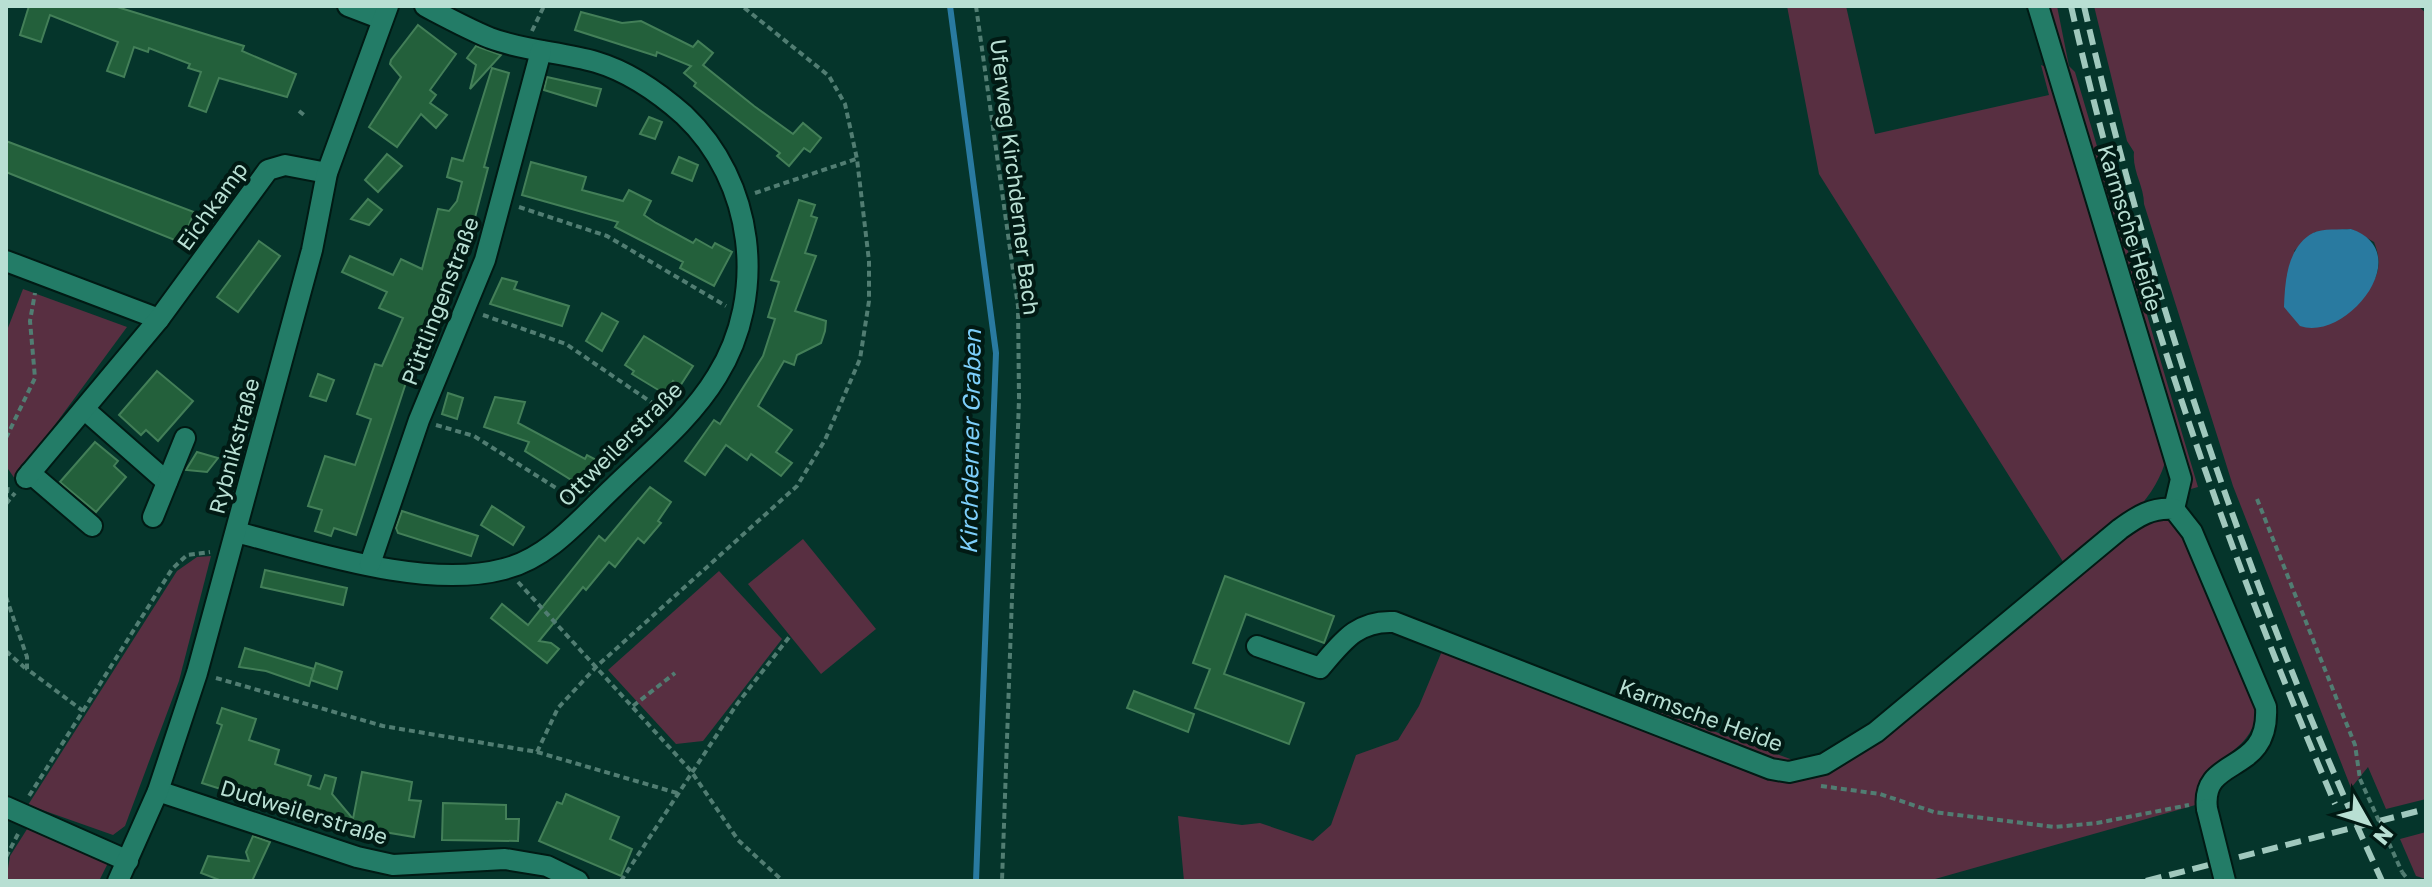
<svg xmlns="http://www.w3.org/2000/svg" width="2432" height="887" font-family="'Golos Text',sans-serif">
	<style>
		.green { fill: #582f41; fill-rule: evenodd }
		.water { fill: #297aa0 }
		.lines { fill: none; stroke-linecap: round; stroke-linejoin: round }
		.stream { stroke: #297aa0; stroke-width: 6 }
		.building { fill: #23603b; stroke: #437f58; stroke-width: 2 }
		.minor-casing { stroke: #011a14; stroke-width: 24 }
		.path { stroke: #517d72; stroke-width: 4; stroke-dasharray: 6 4; stroke-linecap: butt }
		.minor { stroke: #237c67; stroke-width: 20 }
		.rail { stroke: #a0c8bd; stroke-width: 6; stroke-dasharray: 16 8; stroke-linecap: butt }
		.minor-bridge-casing { stroke: #011a14; stroke-width: 24; stroke-linecap: butt }
		.path-bridge { stroke: #517d72; stroke-width: 4; stroke-dasharray: 6 4; stroke-linecap: butt }
		.minor-bridge { stroke: #237c67; stroke-width: 20 }
		.labels { text-anchor: middle; stroke-width: 8; stroke-linejoin: round; paint-order: stroke }
		.street-label { font-size: 22px; fill: #b8dfd3; stroke: #011a14 }
		.water-label { font-size: 24px; font-style: italic; fill: #7dcffb; stroke: #011a14 }
	</style>
	<rect width="100%" height="100%" fill="#05352b"/>
	<g class="green">
		<path d="M1787 6H1846L1875 134 2049 95 2041 65 2053 70 2167 455C2155 508 2107 535 2067 568L1819 174Z"/>
		<polygon points="2043,6 2057,6 2069,66 2075,72 2198,487 2184,491"/>
		<path d="M2094 6H2418L2426 13V799L2386 809 2368 767 2351 788 2233 486 2144 204C2144 186 2132 171 2134 152L2127 141ZM2351 229 2374 242C2387 274 2370 289 2349 311L2294 251 2315 232Z"/>
		<polygon points="23,289 127,327 15,479 6,466 6,333"/>
		<path d="M2155 518 2175 521 2190 539 2258 708C2251 764 2194 752 2199 804L1928 881H1184L1178 816 1242 825 1260 823 1313 841 1331 825 1356 755 1398 740 1419 706 1442 651 1752 774 1787 783 1815 778 1858 753 2058 595 2138 525Z"/>
		<polygon points="803,539 876,629 821,674 748,584"/>
		<polygon points="211,556 179,681 125,826 113,835 28,805 177,571 197,557"/>
		<polygon points="719,571 782,639 703,741 676,744 608,670"/>
		<polygon points="1578,682 1804,764 1783,765 1571,686"/>
		<polygon points="29,826 109,861 99,881 6,881 10,856"/>
		<polygon points="2426,832 2426,879 2416,876 2400,839"/>
	</g>
	<path class="water" d="M2351 229C2418 252 2347 342 2300 326L2284 307C2285 281 2287 247 2313 233 2322 228 2341 230 2351 229Z"/>
	<g class="lines">
		<polyline class="stream" points="950,6 996,353 976,881"/>
	</g>
	<g class="building">
		<polygon points="29,6 114,6 244,46 242,51 296,74 287,97 219,78 206,112 189,106 201,72 188,68 190,64 149,48 148,52 134,47 124,77 107,71 118,42 50,15 41,42 20,35"/>
		<polygon points="581,12 622,23 641,21 693,47 698,41 713,53 703,65 754,106 793,134 803,123 821,138 810,152 804,148 789,166 777,156 780,153 694,86 696,83 684,73 691,66 657,52 656,56 575,30"/>
		<polygon points="418,25 456,54 430,90 436,95 430,103 447,115 436,128 421,114 397,147 369,127 401,77 390,64 391,60"/>
		<polygon points="476,46 501,55 470,89 476,65 467,58"/>
		<polygon points="492,68 509,73 484,167 488,168 468,244 464,243 449,285 423,341 420,340 356,535 334,528 331,536 315,531 322,510 308,506 325,456 355,465 371,419 357,414 375,364 382,366 403,318 379,308 387,292 342,272 350,256 393,275 401,259 422,269 438,209 449,211 457,201 462,182 447,177 452,158 463,161"/>
		<polygon points="547,77 601,89 596,106 544,90"/>
		<polygon points="649,117 662,122 655,139 640,134"/>
		<polygon points="6,141 194,212 182,243 6,172"/>
		<polygon points="387,154 402,166 378,192 365,180"/>
		<polygon points="679,157 698,165 692,181 672,173"/>
		<polygon points="531,162 586,177 582,190 623,201 629,190 651,201 644,215 656,223 693,243 696,239 712,248 715,243 732,252 714,286 680,268 683,262 615,227 618,222 522,195"/>
		<polygon points="368,199 382,210 369,225 351,219"/>
		<polygon points="799,200 815,205 811,216 817,218 805,253 816,256 795,311 826,321 825,331 821,343 797,355 794,365 784,361 758,406 792,430 776,452 792,463 781,476 751,454 747,460 726,445 705,475 685,461 714,420 720,424 763,356 775,319 768,317 779,282 771,280"/>
		<polygon points="259,241 280,256 238,312 217,297"/>
		<polygon points="502,278 517,282 514,289 569,306 562,326 490,304"/>
		<polygon points="602,313 618,322 602,351 586,341"/>
		<polygon points="644,336 693,366 680,386 673,381 665,394 632,374 634,371 625,365"/>
		<polygon points="157,371 193,401 158,441 146,430 141,435 119,415"/>
		<polygon points="318,374 334,380 326,401 310,396"/>
		<polygon points="448,393 463,398 457,419 442,414"/>
		<polygon points="495,397 525,402 518,423 585,459 587,455 604,464 589,491 525,451 529,442 484,427"/>
		<polygon points="95,442 118,461 114,466 126,477 96,512 60,482"/>
		<polygon points="197,452 218,458 207,472 186,470"/>
		<polygon points="650,487 671,502 658,521 661,523 644,543 638,538 615,567 609,562 586,590 583,587 539,641 551,643 559,649 547,663 491,618 502,604 528,625 599,536 605,541"/>
		<polygon points="492,506 524,527 513,545 481,525"/>
		<polygon points="402,511 478,536 471,556 398,533 396,528"/>
		<polygon points="265,570 347,588 343,605 261,587"/>
		<polygon points="1225,576 1334,616 1324,643 1246,614 1224,674 1304,703 1289,744 1195,708 1210,669 1193,663"/>
		<polygon points="245,648 314,669 309,686 266,671 239,667"/>
		<polygon points="316,663 342,672 337,689 311,680"/>
		<polygon points="1134,691 1194,714 1188,732 1127,708"/>
		<polygon points="222,708 256,719 249,740 279,750 275,764 311,776 308,785 320,789 325,775 336,778 332,794 353,819 362,772 412,782 409,800 421,801 414,837 325,822 275,803 274,806 202,783 222,725 217,723"/>
		<polygon points="566,794 619,817 610,839 632,849 621,876 539,841 557,802 562,804"/>
		<polygon points="443,803 506,805 506,819 519,819 518,841 442,840"/>
		<polygon points="253,836 270,842 252,881 222,881 201,873 208,856 249,861 246,852"/>
	</g>
	<g class="lines">
		<g class="minor-casing">
			<g id="minor">
				<polyline points="348,6 382,19"/>
				<polyline points="2038,6 2181,479 2174,509"/>
				<polyline points="6,261 159,319"/>
				<polyline points="84,409 167,482"/>
				<polyline points="30,473 92,526"/>
				<polyline points="26,478 159,319 268,170 285,165 327,173"/>
				<polyline points="153,517 185,438"/>
				<path d="M236 532C314 552 426 590 504 569 549 558 581 518 614 487 649 453 691 419 717 376 768 294 754 181 684 115 658 92 630 72 596 62 562 52 524 51 490 38 468 29 446 17 425 6"/>
				<polyline points="370,564 419,420 485,260 541,51"/>
				<path d="M1257 646 1320 668C1342 642 1357 620 1394 622L1771 769 1789 772 1824 764 1876 732 2120 529C2138 516 2152 507 2174 509L2192 532 2266 707C2270 777 2200 754 2207 809"/>
				<polyline points="158,791 357,857 393,865 505,859 547,866 578,881"/>
				<polyline points="6,807 128,861"/>
				<polyline points="118,881 158,791 197,673 312,250 327,173 388,6"/>
			</g>
		</g>
		<g class="path">
			<polyline points="976,6 1018,306 1019,399 1002,881"/>
			<polyline points="532,31 544,6"/>
			<polyline points="299,111 304,115"/>
			<polyline points="755,193 856,159"/>
			<polyline points="519,207 607,236 726,306"/>
			<polyline points="483,315 566,344 664,411"/>
			<polyline points="436,425 474,436 575,500"/>
			<polyline points="6,438 35,378 30,321 35,293"/>
			<polyline points="2257,499 2355,745 2360,779"/>
			<polyline points="6,503 8,485"/>
			<polyline points="6,504 15,493"/>
			<polyline points="518,582 691,771 738,840 783,881"/>
			<polyline points="6,597 27,657 27,669 83,711 29,796"/>
			<polyline points="6,651 25,668"/>
			<polyline points="216,678 383,726 537,752 558,708 597,666 797,486 825,440 860,359 869,301 869,261 857,159 845,104 829,76 742,6"/>
			<polyline points="633,706 675,673"/>
			<polyline points="83,711 172,569 187,555 210,552"/>
			<polyline points="537,752 677,793"/>
			<polyline points="1821,786 1880,794 1934,812 2055,827 2097,823 2189,805"/>
			<polyline points="6,857 18,834"/>
			<polyline points="2402,872 2409,881"/>
			<polyline points="621,881 737,704 790,636"/>
		</g>
		<use href="#minor" class="minor"/>
		<g class="rail">
			<path d="M2071 6C2133 280 2225 546 2335 804"/>
			<path d="M2084 6C2152 303 2254 604 2382 881"/>
			<polyline points="2146,881 2426,809"/>
		</g>
		<g class="minor-bridge-casing">
			<polyline id="minor-bridge" points="2207,809 2225,881"/>
		</g>
		<polyline class="path-bridge" points="2360,779 2402,872"/>
		<use href="#minor-bridge" class="minor-bridge"/>
	</g>
	<g class="labels">
		<g class="street-label">
			<text transform="translate(1015 177) rotate(83)" y="8">Uferweg Kirchderner Bach</text>
			<text transform="translate(212 206) rotate(-54)" y="8">Eichkamp</text>
			<text transform="translate(2130 228) rotate(73)" y="8">Karmsche Heide</text>
			<text transform="translate(440 301) rotate(-69)" y="8">Püttlingenstraße</text>
			<text transform="translate(620 444) rotate(-45)" y="8">Ottweilerstraße</text>
			<text transform="translate(234 446) rotate(-75)" y="8">Rybnikstraße</text>
			<text transform="translate(1701 715) rotate(20)" y="8">Karmsche Heide</text>
			<text transform="translate(304 812) rotate(17)" y="8">Dudweilerstraße</text>
		</g>
		<g class="water-label">
			<text transform="translate(971 442) rotate(-89)" y="8">Kirchderner Graben</text>
		</g>
	</g>
	<rect width="2432" height="887" fill="none" stroke="#b8dfd3" stroke-width="16"/>
	<g transform="translate(2368 823) rotate(129)" stroke="#011a14" stroke-width="6" paint-order="stroke">
	<path d="M0-6L14 30L0 20L-14 30Z" fill="#b8dfd3"/>
	<text y="-12" font-size="22" font-weight="bold" text-anchor="middle" fill="#b8dfd3">N</text>
	</g>
</svg>
